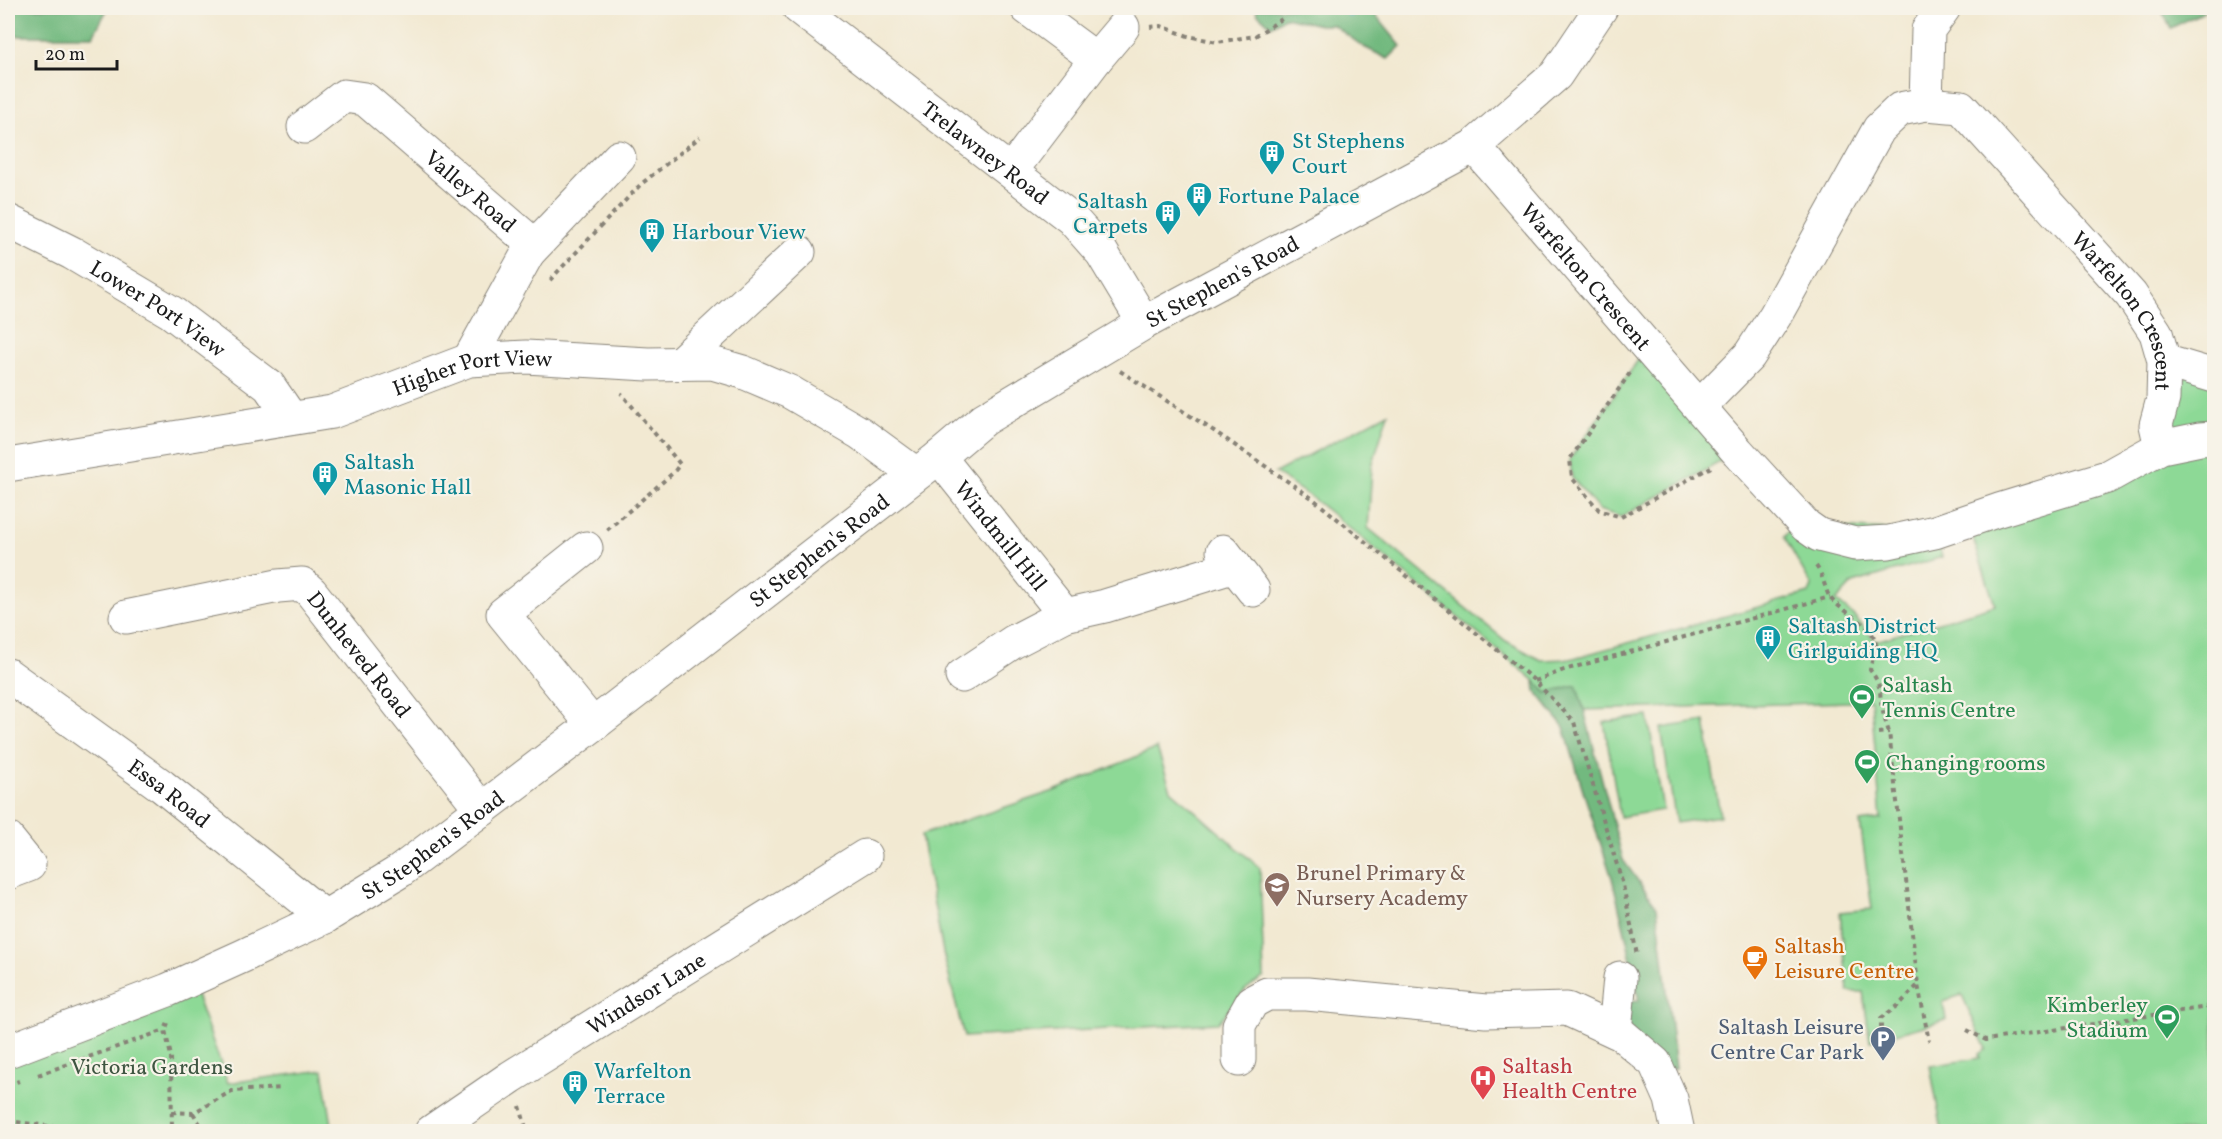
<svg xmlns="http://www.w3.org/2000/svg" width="2222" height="1139" font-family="Vollkorn,serif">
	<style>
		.green { fill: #8dd996; stroke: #547a59; stroke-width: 1.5 }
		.forest { fill: #72b97f; stroke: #476a4e; stroke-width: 1.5 }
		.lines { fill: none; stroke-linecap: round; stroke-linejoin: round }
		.stream { stroke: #54a6cf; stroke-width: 8 }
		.minor-casing { stroke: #878277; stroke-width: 35 }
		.path { stroke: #878277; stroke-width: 4; stroke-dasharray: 4.5 4.5; stroke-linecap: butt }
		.minor { stroke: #fff; stroke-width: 33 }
		.labels { text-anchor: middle; stroke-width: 4.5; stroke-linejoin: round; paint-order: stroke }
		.culture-label { font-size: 22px; fill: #0d838f; stroke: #f7f3e8; text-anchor: start }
		.street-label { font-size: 22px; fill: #1c1c1c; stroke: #f7f3e8 }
		.leisure-label { font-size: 22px; fill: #27864d; stroke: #f7f3e8; text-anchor: start }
		.education-label { font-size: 22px; fill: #785e54; stroke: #f7f3e8; text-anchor: start }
		.food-label { font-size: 22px; fill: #c56008; stroke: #f7f3e8; text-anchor: start }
		.service-label { font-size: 22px; fill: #4e5e75; stroke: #f7f3e8; text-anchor: end }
		.health-label { font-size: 22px; fill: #be3a42; stroke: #f7f3e8; text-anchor: start }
		.park-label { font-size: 22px; fill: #3e5541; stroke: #f7f3e8 }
	</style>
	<rect width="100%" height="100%" fill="#f7f3e8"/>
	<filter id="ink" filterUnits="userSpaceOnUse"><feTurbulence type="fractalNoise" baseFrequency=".0167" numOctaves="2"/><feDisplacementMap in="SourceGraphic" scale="12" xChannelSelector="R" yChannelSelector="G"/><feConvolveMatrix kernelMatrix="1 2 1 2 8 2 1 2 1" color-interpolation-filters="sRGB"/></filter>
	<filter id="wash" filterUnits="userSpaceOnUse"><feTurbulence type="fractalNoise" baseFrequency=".008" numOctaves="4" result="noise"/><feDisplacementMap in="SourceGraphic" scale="24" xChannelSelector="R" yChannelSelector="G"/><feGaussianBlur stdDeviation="1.35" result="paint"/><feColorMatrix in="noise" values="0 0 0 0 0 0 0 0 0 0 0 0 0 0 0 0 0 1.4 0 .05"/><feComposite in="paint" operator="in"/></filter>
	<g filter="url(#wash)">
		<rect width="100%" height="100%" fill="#f2e9d2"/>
		<g class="green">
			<polygon points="1647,347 1738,452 1621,517 1599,510 1572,478 1570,459"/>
			<polygon points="2164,361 2214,376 2214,1131 1942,1131 1930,1066 1980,1058 1979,1054 1986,1049 1962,995 1943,1001 1946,1020 1870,1041 1863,992 1848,992 1840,912 1872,909 1860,822 1881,819 1871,700 1849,702 1584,710 1576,686 1547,693 1535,681 1353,531 1312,498 1275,473 1388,413 1372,466 1368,528 1506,641 1541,660 1570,659 1809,593 1812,586 1784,537 1798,517 1806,526 1935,532 1942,557 1853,583 1836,601 1854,616 1876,641 1995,605 1967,520 2160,447"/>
			<polygon points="1648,716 1663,810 1620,817 1604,722"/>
			<polygon points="1705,721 1720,816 1676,823 1661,728"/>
			<polygon points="1157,748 1171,790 1260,868 1264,977 1246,989 1218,1023 964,1037 943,952 921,835 1054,791"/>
			<polygon points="190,979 228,1083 323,1070 333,1131 8,1132 8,1051"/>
		</g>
		<g class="forest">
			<polygon points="8,8 108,8 93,36 8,36"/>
			<polygon points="1256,8 1370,8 1401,46 1388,59 1364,47 1333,25 1320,25 1285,17 1271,26 1257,13"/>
			<polygon points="2160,8 2211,8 2171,28"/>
			<polygon points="1535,681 1547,693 1576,685 1584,710 1623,860 1657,907 1676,1068 1659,1073 1621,1034 1624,1002 1639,1001 1628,945 1612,878 1585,797 1564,727 1536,692"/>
		</g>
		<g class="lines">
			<polyline class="stream" points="1345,8 1350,13"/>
		</g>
	</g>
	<g filter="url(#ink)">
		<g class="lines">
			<g class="minor-casing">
				<g id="minor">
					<path id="s1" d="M799 8 1072 219 1102 253 1144 323"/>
					<polyline points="1096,59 1123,27"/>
					<polyline points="1926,104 1928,30 1944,8"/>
					<path id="s2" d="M304 127 344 96 365 99 527 239 528 253 469 360"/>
					<path id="s3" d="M1474 146 1738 452 1806 526 1819 535 1855 544 1889 542 1935 532 1999 510 2107 477 2161 447 2200 439 2214 438"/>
					<polyline points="1011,171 1096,59 1027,8"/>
					<path id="s4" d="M8 221 72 253 171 312 269 386 291 418"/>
					<polyline points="528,253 619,157"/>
					<polyline points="2164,361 2214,376"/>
					<polyline points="681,362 799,252"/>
					<path id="s5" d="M1700 406 1749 356 1775 316 1879 129 1900 109 1926 104 1961 107 2131 295 2156 333 2164 361 2163 399 2156 425 2161 447"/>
					<path id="s6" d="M939 457 1065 615"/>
					<path id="s7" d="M8 465 332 412 469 360 526 357 648 364 712 363 743 372 790 392 860 433 916 474"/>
					<polyline points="586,548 503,614 593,725"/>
					<polyline points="1223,551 1253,590"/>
					<path id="s8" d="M126 617 278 586 302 584 311 592 482 810"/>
					<path id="s9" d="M8 675 162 786 325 917"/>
					<polyline points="962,676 1013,642 1065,615 1105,606 1235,566"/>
					<polyline points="8,839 29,865 8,873"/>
					<polyline points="1615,1031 1620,978"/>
					<path id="s10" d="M8 1051 168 990 243 956 325 917 400 871 593 725 939 457 984 419 1144 323 1474 146 1556 75 1601 8"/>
					<polyline points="1239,1060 1239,1025 1252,1002 1267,994 1307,994 1486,1011 1567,1009 1621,1034 1655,1063 1671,1099 1678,1132"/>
					<path id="s11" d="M431 1132 511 1077 865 856"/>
				</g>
			</g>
			<g class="path">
				<polyline points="1150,27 1161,26 1188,36 1217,42 1255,36 1285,17"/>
				<polyline points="550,280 640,185 700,137"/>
				<polyline points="1120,371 1214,431 1312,498 1535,681 1574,722 1623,885 1637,955"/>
				<polyline points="1630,373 1570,459 1572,478 1599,510 1621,517 1711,467"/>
				<polyline points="607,530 674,472 680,464 621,393"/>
				<path d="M1816 566C1823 575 1824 586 1829 596 1838 611 1877 624 1876 647 1875 655 1871 662 1870 670 1882 685 1879 691 1882 708 1884 716 1886 724 1889 732L1918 985 1929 1041"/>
				<polyline points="1535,681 1564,670 1830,597"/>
				<polyline points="1878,733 1889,732"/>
				<polyline points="168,1023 165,1030 171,1056 172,1132"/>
				<polyline points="1967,1030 1986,1040 2214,1006"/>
				<polyline points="1881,1055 1881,1018 1899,1005 1918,985"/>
				<polyline points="38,1075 165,1030"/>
				<polyline points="8,1085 19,1081"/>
				<polyline points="520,1106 527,1132"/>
				<polyline points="172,1112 193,1113 232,1091 283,1088"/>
				<polyline points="193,1113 205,1132"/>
				<polyline points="8,1121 98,1132"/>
			</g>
			<use href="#minor" class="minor"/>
		</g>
	</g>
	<defs>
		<g id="building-pin" transform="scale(1.35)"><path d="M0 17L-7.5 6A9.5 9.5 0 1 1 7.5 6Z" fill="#0f9aa8" stroke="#f7f3e8"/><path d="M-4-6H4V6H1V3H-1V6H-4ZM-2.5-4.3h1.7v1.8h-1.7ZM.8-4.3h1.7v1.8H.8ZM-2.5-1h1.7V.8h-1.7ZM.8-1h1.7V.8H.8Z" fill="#fff"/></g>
		<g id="stadium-pin" transform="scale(1.35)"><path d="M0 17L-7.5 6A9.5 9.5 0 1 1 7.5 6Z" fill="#2e9e5b" stroke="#f7f3e8"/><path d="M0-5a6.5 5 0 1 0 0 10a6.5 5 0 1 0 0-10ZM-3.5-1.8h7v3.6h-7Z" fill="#fff"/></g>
		<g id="school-pin" transform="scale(1.35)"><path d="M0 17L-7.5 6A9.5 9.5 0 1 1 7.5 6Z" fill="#8d6e63" stroke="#f7f3e8"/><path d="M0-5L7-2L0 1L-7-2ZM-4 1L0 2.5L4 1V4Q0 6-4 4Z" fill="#fff"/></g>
		<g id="cafe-pin" transform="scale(1.35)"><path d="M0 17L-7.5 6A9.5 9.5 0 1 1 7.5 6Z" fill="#e8710a" stroke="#f7f3e8"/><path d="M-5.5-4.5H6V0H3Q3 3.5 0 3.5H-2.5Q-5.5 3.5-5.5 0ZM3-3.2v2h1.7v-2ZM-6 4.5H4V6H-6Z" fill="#fff"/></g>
		<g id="parking-pin" transform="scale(1.35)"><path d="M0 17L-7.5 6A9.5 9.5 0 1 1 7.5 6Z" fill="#5c6f8a" stroke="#f7f3e8"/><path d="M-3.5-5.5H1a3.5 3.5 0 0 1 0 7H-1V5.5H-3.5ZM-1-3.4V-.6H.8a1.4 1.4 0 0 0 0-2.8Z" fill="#fff"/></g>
		<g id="hospital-pin" transform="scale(1.35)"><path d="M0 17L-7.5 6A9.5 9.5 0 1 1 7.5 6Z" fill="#e0444e" stroke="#f7f3e8"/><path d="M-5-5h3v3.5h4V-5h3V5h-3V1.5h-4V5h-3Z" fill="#fff"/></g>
	</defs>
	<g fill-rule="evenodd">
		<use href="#building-pin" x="1272" y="153"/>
		<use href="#building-pin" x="1199" y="195"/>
		<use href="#building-pin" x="1168" y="213"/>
		<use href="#building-pin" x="652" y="231"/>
		<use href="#building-pin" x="325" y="474"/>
		<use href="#building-pin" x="1768" y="638"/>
		<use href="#stadium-pin" x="1862" y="697"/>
		<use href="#stadium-pin" x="1867" y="762"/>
		<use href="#school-pin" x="1277" y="885"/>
		<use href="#cafe-pin" x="1755" y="958"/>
		<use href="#stadium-pin" x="2167" y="1017"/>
		<use href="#parking-pin" x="1883" y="1039"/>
		<use href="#hospital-pin" x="1483" y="1078"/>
		<use href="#building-pin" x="575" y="1083"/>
	</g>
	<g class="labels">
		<g class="culture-label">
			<text x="1292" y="148">St Stephens<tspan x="1292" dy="25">Court</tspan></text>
			<text x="1218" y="203">Fortune Palace</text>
			<text x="1148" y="208" text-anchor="end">Saltash<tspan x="1148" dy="25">Carpets</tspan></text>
			<text x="672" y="239">Harbour View</text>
			<text x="344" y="469">Saltash<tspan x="344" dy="25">Masonic Hall</tspan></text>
			<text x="1788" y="633">Saltash District<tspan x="1788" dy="25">Girlguiding HQ</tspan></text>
			<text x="594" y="1078">Warfelton<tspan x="594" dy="25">Terrace</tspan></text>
		</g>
		<g class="street-label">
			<text dy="8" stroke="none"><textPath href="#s1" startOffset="236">Trelawney Road</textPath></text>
			<text dy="8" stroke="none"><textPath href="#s2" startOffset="212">Valley Road</textPath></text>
			<text dy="8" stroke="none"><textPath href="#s3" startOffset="172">Warfelton Crescent</textPath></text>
			<text dy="8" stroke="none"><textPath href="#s10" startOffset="1446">St Stephen's Road</textPath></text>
			<text dy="8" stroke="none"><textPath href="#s4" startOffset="174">Lower Port View</textPath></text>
			<text dy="8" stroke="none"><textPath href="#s5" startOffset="687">Warfelton Crescent</textPath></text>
			<text dy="8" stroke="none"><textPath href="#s7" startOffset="476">Higher Port View</textPath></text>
			<text dy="8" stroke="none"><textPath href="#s6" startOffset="100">Windmill Hill</textPath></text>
			<text dy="8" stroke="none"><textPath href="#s10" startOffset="960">St Stephen's Road</textPath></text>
			<text dy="8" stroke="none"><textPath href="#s8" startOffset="270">Dunheved Road</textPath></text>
			<text dy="8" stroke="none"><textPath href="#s9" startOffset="200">Essa Road</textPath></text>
			<text dy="8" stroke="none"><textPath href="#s10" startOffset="474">St Stephen's Road</textPath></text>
			<text dy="8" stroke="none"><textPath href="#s11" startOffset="256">Windsor Lane</textPath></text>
		</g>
		<g class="leisure-label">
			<text x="1882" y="692">Saltash<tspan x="1882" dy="25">Tennis Centre</tspan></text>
			<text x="1886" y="770">Changing rooms</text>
			<text x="2148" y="1012" text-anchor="end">Kimberley<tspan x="2148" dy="25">Stadium</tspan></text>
		</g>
		<g class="education-label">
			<text x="1296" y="880">Brunel Primary &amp;<tspan x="1296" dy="25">Nursery Academy</tspan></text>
		</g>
		<g class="food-label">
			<text x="1774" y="953">Saltash<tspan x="1774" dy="25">Leisure Centre</tspan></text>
		</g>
		<g class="service-label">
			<text x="1864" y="1034">Saltash Leisure<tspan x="1864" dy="25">Centre Car Park</tspan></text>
		</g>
		<g class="health-label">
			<text x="1502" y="1073">Saltash<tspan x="1502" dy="25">Health Centre</tspan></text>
		</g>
		<g class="park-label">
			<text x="152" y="1074">Victoria Gardens</text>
		</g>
	</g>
	<rect width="2222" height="1139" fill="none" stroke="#f7f3e8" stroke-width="30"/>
	<path d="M36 60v9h81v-9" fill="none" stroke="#1c1c1c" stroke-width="3"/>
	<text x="45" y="60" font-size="18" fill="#1c1c1c" stroke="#f7f3e8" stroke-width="4.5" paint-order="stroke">20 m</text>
</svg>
